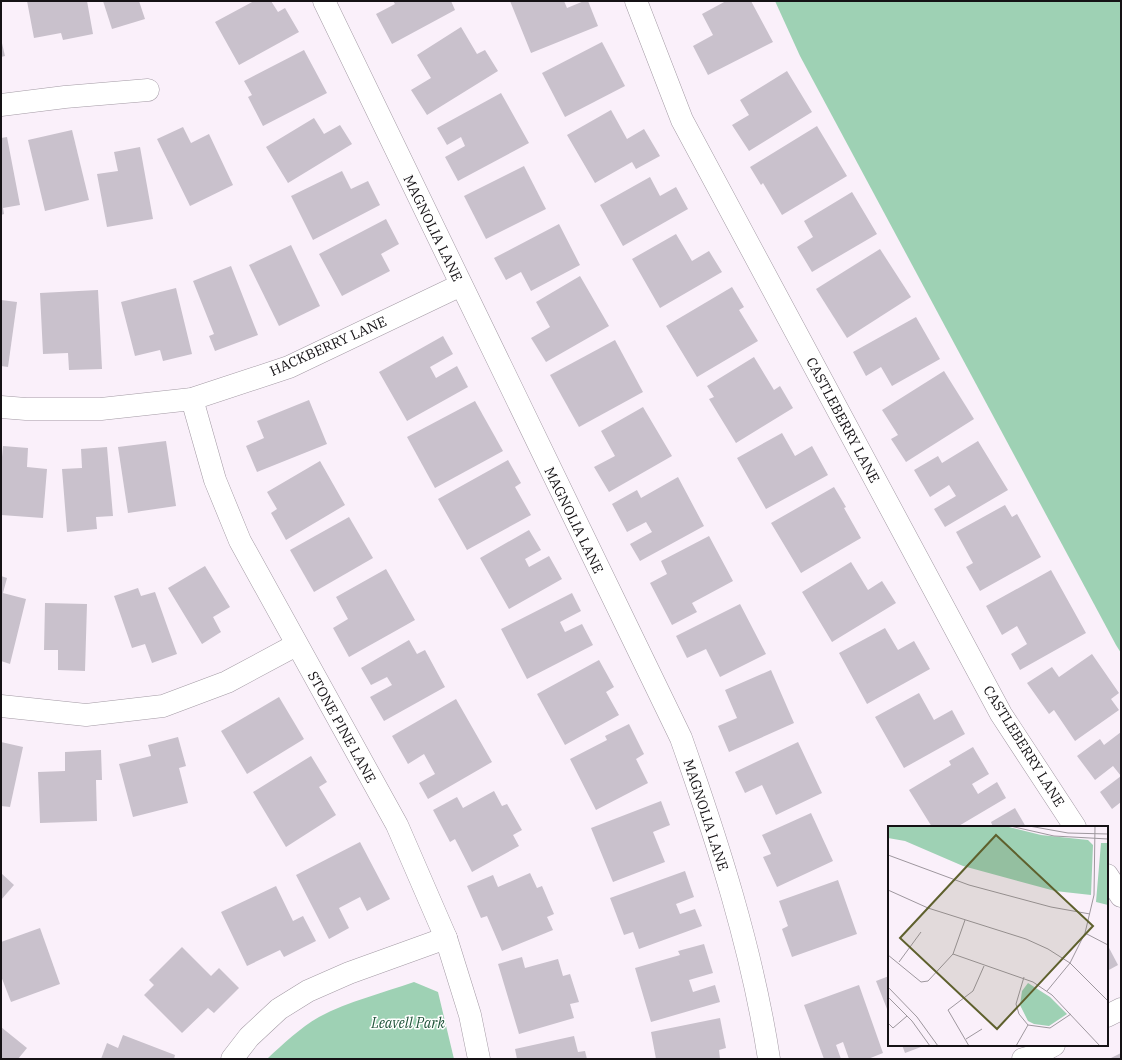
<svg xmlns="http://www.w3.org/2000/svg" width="1122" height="1060" font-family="'IBM Plex Serif',serif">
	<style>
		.green { fill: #9ed1b4 }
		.building { fill: #c9c1cc }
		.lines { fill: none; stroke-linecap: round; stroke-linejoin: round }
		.minor-casing { stroke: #a39aa4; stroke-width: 23 }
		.minor { stroke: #fff; stroke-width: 22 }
		.labels { text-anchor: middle; stroke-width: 3; stroke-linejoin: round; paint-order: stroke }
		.street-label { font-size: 14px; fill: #151215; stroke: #fff }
		.park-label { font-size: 14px; font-style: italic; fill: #20543a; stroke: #fff }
		.inset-road { fill: none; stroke: #9e979e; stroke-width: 1 }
		.view { fill: #5e602d; fill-opacity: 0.15; stroke: #5e602d; stroke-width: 2 }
		.inset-edge { fill: none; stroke: #151215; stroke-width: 2 }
	</style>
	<rect width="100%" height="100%" fill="#faf0fa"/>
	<g class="green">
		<polygon points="775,1 1121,1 1121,653 1116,645 800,56"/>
		<path d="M414 982 438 992 454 1059H267C283 1044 300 1028 319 1017 349 1001 383 993 414 982Z"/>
	</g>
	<g class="building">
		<polygon points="27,1 87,1 93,34 63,40 61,33 34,38"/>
		<polygon points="103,1 139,1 145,19 112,29"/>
		<polygon points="254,1 271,1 278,12 285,8 299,32 239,65 215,22"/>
		<polygon points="393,1 451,1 455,10 392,44 376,14 395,4"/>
		<polygon points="510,1 564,1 567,8 584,1 588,1 598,26 531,53"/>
		<polygon points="726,1 751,1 773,42 708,75 693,46 713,35 702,14"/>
		<polygon points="461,27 477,54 485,50 498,71 427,115 411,90 431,78 417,55"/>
		<polygon points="1,39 5,56 1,57"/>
		<polygon points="602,42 625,86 565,117 542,73"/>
		<polygon points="304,50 327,93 263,126 248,97 252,95 244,81"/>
		<polygon points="787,71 812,112 749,151 732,125 749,115 740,100"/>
		<polygon points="501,93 529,143 458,181 445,157 465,146 461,137 447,145 437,128"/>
		<polygon points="611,110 627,139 644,129 660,156 636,169 632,162 595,183 567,135"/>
		<polygon points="314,118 324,134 340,125 352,144 288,183 266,147"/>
		<polygon points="817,126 847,176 782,215 763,183 761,185 750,167"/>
		<polygon points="183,127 191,143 209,134 233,185 190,206 157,139"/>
		<polygon points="72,130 89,200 45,211 28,140"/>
		<polygon points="7,137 20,205 3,208 4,214 1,215 1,138"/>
		<polygon points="140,147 153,219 107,227 97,174 118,171 114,152"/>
		<polygon points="524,166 546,209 486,239 464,196"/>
		<polygon points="342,171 351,189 368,181 380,205 313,240 291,196"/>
		<polygon points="650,177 660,196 676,187 688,209 623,246 600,205"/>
		<polygon points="852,192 877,234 812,272 797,247 813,237 804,221"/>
		<polygon points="386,219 399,244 381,254 390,271 342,296 319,254"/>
		<polygon points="559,224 580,265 531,291 521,272 506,280 494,258"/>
		<polygon points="676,234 692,261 709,251 722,272 660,308 632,259"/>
		<polygon points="291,245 320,306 279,326 249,265"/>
		<polygon points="880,249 911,297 847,338 816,289"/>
		<polygon points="231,266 258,335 215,351 209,336 214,334 193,281"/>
		<polygon points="580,276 609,326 546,362 531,338 550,327 536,302"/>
		<polygon points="732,287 744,307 739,310 758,341 697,377 666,326"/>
		<polygon points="176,288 192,354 163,361 160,350 135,356 121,302"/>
		<polygon points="98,290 102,369 69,370 68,353 43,354 40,293"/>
		<polygon points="1,300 17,302 8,367 1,366"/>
		<polygon points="916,317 940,359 892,386 881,367 866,376 853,352"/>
		<polygon points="443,336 453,354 430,367 436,378 457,366 468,387 407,421 379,372"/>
		<polygon points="615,340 643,392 579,427 550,375"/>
		<polygon points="754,357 774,390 780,386 793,408 736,443 709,399 714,397 707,386"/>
		<polygon points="944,371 974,419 906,462 891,439 898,435 882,410"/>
		<polygon points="309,400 327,444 257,472 246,446 264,438 257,421"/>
		<polygon points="475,401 503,451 435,488 407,437"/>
		<polygon points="643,407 672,456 609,492 594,467 615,456 601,431"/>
		<polygon points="782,433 795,456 812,446 828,475 766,509 737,458"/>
		<polygon points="166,441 176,506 128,513 118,447"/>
		<polygon points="978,441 1008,490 945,527 934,509 956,496 949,485 930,497 914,470 938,456 942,463"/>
		<polygon points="3,446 28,448 27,467 47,469 43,518 1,515 1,468"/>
		<polygon points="107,447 113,516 96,517 97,529 67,532 62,469 82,468 81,449"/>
		<polygon points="508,460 521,483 515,487 531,515 467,550 438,499"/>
		<polygon points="320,461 345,505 286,540 271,513 277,509 267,492"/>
		<polygon points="678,477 704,526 640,561 630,544 652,532 646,522 627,532 612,504 637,490 641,498"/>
		<polygon points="834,487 846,507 844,508 861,538 801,573 771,523"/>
		<polygon points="1005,505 1012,517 1017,514 1041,557 980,591 966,567 973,563 956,532"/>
		<polygon points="349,517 373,558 314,592 290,550"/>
		<polygon points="529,530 541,550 525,559 529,567 549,556 562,579 509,609 480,558"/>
		<polygon points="709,536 733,581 692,603 697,612 672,625 650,583 667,574 661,561"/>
		<polygon points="851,562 868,590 882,581 896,603 832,642 802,592"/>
		<polygon points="205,566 230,607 213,617 221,632 202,644 168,588"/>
		<polygon points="386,569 415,620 349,657 333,628 348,619 336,597"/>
		<polygon points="1051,570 1086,633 1020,670 1011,654 1027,644 1017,626 1002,635 986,606"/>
		<polygon points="1,576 7,578 3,593 26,599 10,664 1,661"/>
		<polygon points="138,588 141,596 155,592 177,654 152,663 145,644 132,648 114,596"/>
		<polygon points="572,593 581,611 560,622 565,632 582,624 593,645 527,679 501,629"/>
		<polygon points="45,603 87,604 85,671 58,670 58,650 44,650"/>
		<polygon points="740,604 766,654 720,677 706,649 687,658 676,636"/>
		<polygon points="885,628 898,650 914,641 930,669 867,704 839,653"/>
		<polygon points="409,640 417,654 425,650 445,687 384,721 370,697 392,685 387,677 371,685 361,668"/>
		<polygon points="1092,654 1119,693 1111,699 1119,710 1075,741 1054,710 1049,714 1027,683 1052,667 1059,677"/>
		<polygon points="599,660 614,687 606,692 619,715 565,745 537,694"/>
		<polygon points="771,670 794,723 729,752 718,726 737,718 725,690"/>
		<polygon points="919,693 934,720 952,710 965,734 904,768 875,717"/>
		<polygon points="279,697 304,739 247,774 221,731"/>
		<polygon points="456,699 492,762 428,799 419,783 435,774 424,754 408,764 392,736"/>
		<polygon points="629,724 644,754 636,759 648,783 596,810 570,759 607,740 605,736"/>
		<polygon points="1121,732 1121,802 1112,809 1100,792 1121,776 1113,766 1095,780 1077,756 1100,739 1104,745"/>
		<polygon points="178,737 186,766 179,768 188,803 133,817 119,764 151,756 148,745"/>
		<polygon points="1,742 23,747 10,807 1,806"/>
		<polygon points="798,742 822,793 776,815 762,785 745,793 735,772"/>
		<polygon points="973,747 989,774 972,784 978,794 997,782 1006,798 957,827 932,827 909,790 951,765 949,761"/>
		<polygon points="101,750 102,780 96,780 97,821 40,823 38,772 65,771 65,752"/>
		<polygon points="311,756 327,782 319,787 336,815 286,847 253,792"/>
		<polygon points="494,791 502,806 507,804 522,830 513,835 519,846 472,872 455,839 450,842 433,810 457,797 463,808"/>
		<polygon points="661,801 670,825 653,832 665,862 613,882 591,828"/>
		<polygon points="1015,808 1026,827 993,827 991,822"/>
		<polygon points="811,813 833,861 777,887 763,857 771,854 762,835"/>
		<polygon points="360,842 390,899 367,911 360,897 339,908 349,928 329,939 296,875"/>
		<polygon points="685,871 694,897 676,904 680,914 695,909 702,926 639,949 633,932 624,935 610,898"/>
		<polygon points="1,873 14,885 1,900"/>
		<polygon points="530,873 537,888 542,886 554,914 547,917 553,930 502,951 487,916 481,918 467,886 493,875 498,887"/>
		<polygon points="838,880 857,934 792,957 782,929 788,926 779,901"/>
		<polygon points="276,886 293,921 303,916 316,941 284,957 280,950 247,966 221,912"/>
		<polygon points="40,928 60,984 11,1002 1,976 1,942"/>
		<polygon points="704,944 713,973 689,980 693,992 715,985 720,1002 651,1022 635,968 680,955 678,951"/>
		<polygon points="1107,944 1118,965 1107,971"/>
		<polygon points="182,947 211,976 219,968 239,988 214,1013 208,1008 182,1033 144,995 154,985 149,980"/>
		<polygon points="522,957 525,968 558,959 563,976 570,974 579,1002 570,1004 574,1018 519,1034 498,964"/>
		<polygon points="889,976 889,1014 876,981"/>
		<polygon points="859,985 883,1053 868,1059 849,1059 843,1042 836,1045 841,1059 824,1059 804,1005"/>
		<polygon points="720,1018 726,1048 719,1050 720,1059 656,1059 651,1032"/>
		<polygon points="1,1027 27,1048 18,1059 1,1059"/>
		<polygon points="123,1035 175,1055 174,1059 101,1059 107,1043 118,1048"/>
		<polygon points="574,1036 578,1052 585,1051 587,1059 517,1059 515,1049"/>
		<polygon points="902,1045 921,1045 921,1047 905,1053"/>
		<polygon points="1121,1053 1121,1059 1109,1059"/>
	</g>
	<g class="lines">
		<g class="minor-casing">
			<g id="minor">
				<path d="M324 1 681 738C718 843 752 949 769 1059"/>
				<polyline points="636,1 682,120 1001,714 1075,827"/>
				<polyline points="1,105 65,97 148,90"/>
				<polyline points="192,399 215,480 240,541 397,825 446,938 470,1015 479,1059"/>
				<polyline points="1,407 26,409 101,409 192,399 289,367 461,285"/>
				<polyline points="1,706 86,715 163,706 227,682 296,645"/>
				<polyline points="1107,875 1121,896"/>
				<polyline points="1107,1016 1121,1009"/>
				<polyline points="232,1059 249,1037 279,1009 308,991 349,973 446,938"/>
				<polyline points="1023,1059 1034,1056 1054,1045"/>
			</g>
		</g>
		<use href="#minor" class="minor"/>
	</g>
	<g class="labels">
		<g class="street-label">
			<text transform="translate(433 228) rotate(64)" y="5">MAGNOLIA LANE</text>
			<text transform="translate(328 346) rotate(-24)" y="5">HACKBERRY LANE</text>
			<text transform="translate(843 420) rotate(62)" y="5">CASTLEBERRY LANE</text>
			<text transform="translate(574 520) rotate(64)" y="5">MAGNOLIA LANE</text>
			<text transform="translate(342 727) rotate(61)" y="5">STONE PINE LANE</text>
			<text transform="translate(1024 746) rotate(58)" y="5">CASTLEBERRY LANE</text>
			<text transform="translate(706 815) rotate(72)" y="5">MAGNOLIA LANE</text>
		</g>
		<g class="park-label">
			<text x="408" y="1028">Leavell Park</text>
		</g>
	</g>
	<g transform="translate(888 826)">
		<rect width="220" height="220" fill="#faf0fa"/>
		<path d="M0 0H117L153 9 200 14 205 19 203 69 167 65 75 40 17 15 0 12ZM213 17H220V79L208 76ZM140 157 162 171 179 188 161 200 146 198 140 195 132 179 134 165Z" fill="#9ed1b4"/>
		<path class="inset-road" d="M122 0 166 10 220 13M141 0 180 7 220 8M0 29 81 59 163 81 202 88M0 64 40 82 138 113 160 123 182 137 220 175M197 107 220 119M65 128 145 156 164 169 212 220M0 129 33 156 40 155 65 128 77 94M11 136 33 106M136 151 128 178 131 188 140 199 162 202 183 188M0 161 29 191 50 220M159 165 182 137 197 107 206 69 207 0M0 171 24 195 42 220M0 197 5 202 19 190M78 213 94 203M81 220 60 184 85 165 96 140M128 220 140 199"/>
		<path class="view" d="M108 9 205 100 109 203 12 112Z"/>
		<rect width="220" height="220" class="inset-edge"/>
	</g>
	<rect width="1122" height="1060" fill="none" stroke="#151215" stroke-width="4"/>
</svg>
